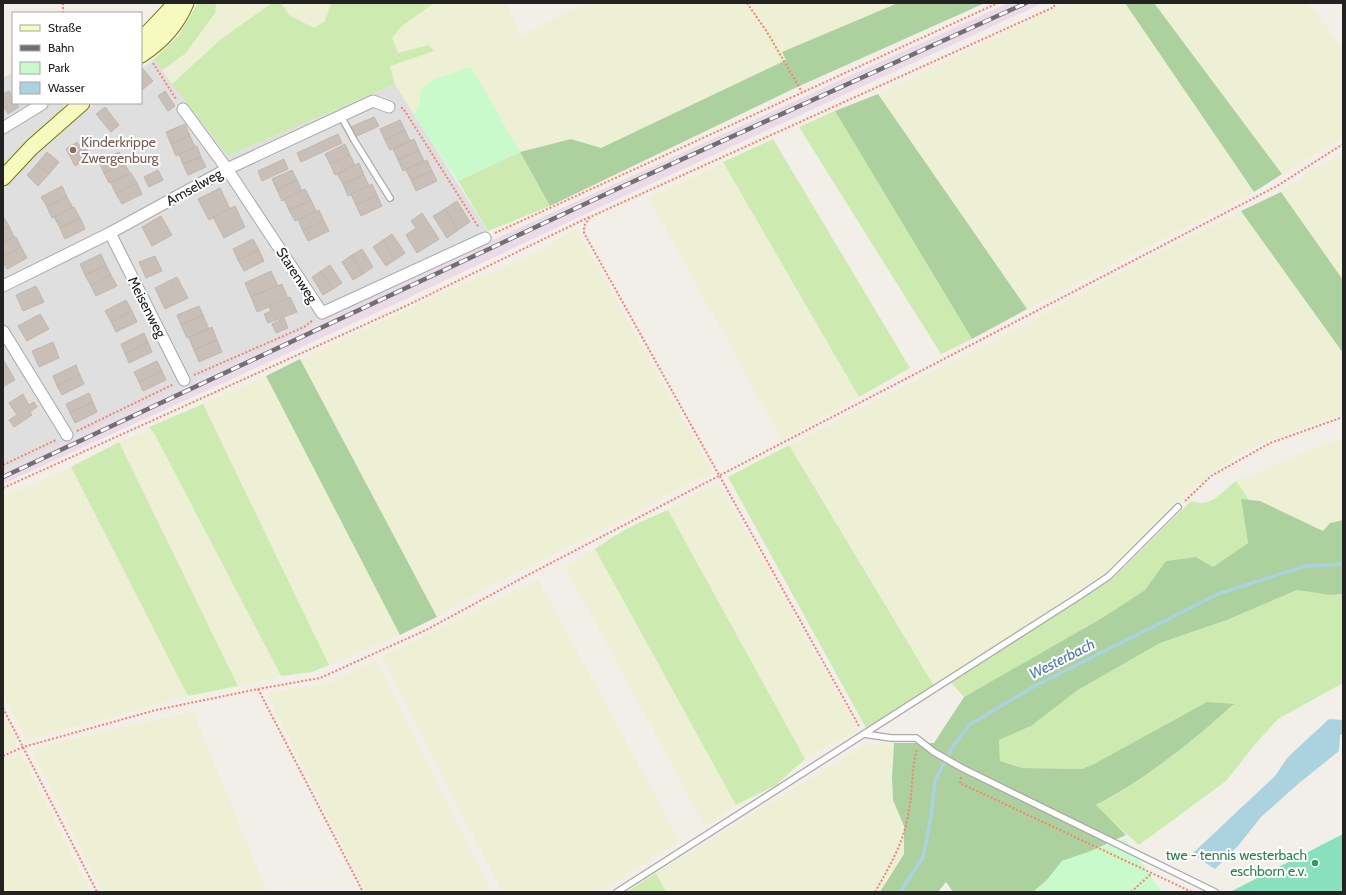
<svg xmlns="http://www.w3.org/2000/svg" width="1346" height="895" font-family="Cabin,sans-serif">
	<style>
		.residential { fill: #e0dfdf }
		.industrial { fill: #ebdbe8 }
		.farmland { fill: #eef0d5 }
		.grass { fill: #cdebb0 }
		.forest { fill: #add19e }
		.park { fill: #c8facc }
		.pitch { fill: #88e0be }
		.water { fill: #aad3df }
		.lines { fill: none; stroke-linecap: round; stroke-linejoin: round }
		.stream { stroke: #aad3df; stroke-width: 3.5 }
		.building { fill: #c7bfb8; stroke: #c4b6ab }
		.lane-casing { stroke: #a9a9a9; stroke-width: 8 }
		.street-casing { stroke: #a9a9a9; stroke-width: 13 }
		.secondary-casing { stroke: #707d05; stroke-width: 17 }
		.path { stroke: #fa8072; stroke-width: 2; stroke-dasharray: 2 2; stroke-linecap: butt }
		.lane { stroke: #fff; stroke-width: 5.5 }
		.street { stroke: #fff; stroke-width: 11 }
		.secondary { stroke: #f7fabf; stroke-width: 15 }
		.rail-casing { stroke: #707070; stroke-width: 4.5 }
		.rail { stroke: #fff; stroke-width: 3; stroke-dasharray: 9; stroke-linecap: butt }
		.education-dot { fill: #8d6e63; stroke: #fff; stroke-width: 1.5 }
		.leisure-dot { fill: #2e9e5b; stroke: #fff; stroke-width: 1.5 }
		.labels { text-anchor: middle; stroke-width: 4; stroke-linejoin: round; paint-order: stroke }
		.education-label { font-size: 14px; fill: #785e54; stroke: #fff; text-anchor: start }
		.street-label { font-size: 14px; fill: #222; stroke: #fff }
		.leisure-label { font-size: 14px; fill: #27864d; stroke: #fff; text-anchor: end }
		.water-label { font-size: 15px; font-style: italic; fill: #4a7aab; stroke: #fff }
	</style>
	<rect width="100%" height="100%" fill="#f2efe9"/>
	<polygon class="residential" points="154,59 228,156 395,84 494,241 3,471 3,78 13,72 13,103 63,103 66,125 95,103 141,103 141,69"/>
	<polygon class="industrial" points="1008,3 1043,3 577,218 391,306 3,484 3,471 512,231"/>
	<g class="farmland">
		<polygon points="216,3 272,3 221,39 172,84 162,70 185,54 215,13"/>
		<polygon points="281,3 331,3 325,21 314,28 288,15"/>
		<polygon points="434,3 507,3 521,36 584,3 898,3 783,52 786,60 601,148 571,139 520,152 471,67 420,93 420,102 414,115 395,84 390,66 434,51 429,45 398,54 392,38 402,26"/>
		<polygon points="1065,3 1125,3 1254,192 1027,309 878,94"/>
		<polygon points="1154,3 1307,3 1343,47 1343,138 1282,174"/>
		<polygon points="1343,152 1343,280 1281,192 1316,167 1329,162"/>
		<polygon points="723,162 859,397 782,440 649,198"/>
		<polygon points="1241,211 1343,353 1343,414 1267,441 1240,453 1204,479 1105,574 934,686 789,445 995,340 1143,260"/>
		<polygon points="576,228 713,473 677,489 634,514 486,588 437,617 300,359 477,277 501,269 545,248"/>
		<polygon points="266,376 400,635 329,665 203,404"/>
		<polygon points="149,427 154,433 281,676 238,686 119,442 146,431"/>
		<polygon points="1343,437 1343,520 1330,523 1323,531 1260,501 1249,500 1236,481"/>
		<polygon points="71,467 188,696 26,740 3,694 3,497"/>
		<polygon points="718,482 859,731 829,745 805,759 668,510"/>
		<polygon points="595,549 736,805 705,826 565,566"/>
		<polygon points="538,579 680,841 600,892 502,892 381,657"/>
		<polygon points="375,660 491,892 366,892 266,693 329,683"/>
		<polygon points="193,711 267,892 102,892 31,750 72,739"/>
		<polygon points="3,715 17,741 14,748 3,753"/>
		<polygon points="894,743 892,778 893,800 904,826 904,854 880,892 666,892 656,873 860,748 862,745"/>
		<polygon points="20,752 91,892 3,892 3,760"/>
	</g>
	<g class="grass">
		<polygon points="198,3 216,3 215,13 185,54 162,70 154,59 179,35"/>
		<polygon points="272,3 281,3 289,15 314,28 325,21 331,3 434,3 402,26 392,38 398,53 429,45 434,51 390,66 395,84 228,156 172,84 221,39"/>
		<polygon points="835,111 972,339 941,354 799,127"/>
		<polygon points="773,139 910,368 859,397 723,162"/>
		<polygon points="520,152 550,206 488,231 458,181"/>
		<polygon points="203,404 329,665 312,672 281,676 154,433 149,427"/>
		<polygon points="119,442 238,686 188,696 71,467"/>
		<polygon points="789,445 934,686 866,728 728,477"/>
		<path d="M1236 481 1249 500H1241L1248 543 1213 567 1196 557 1167 561 1145 590 1102 618 964 697 951 683 1113 578 1191 501C1212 508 1220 493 1236 481Z"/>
		<path d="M668 510 805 759 776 785 736 805 595 549C618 532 642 521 668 510Z"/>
		<path d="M1297 590 1330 595 1343 594V683L1278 719 1257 742 1226 781 1139 845 1095 806C1145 781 1192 741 1234 705L1082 769 1022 768 1000 761 999 740 1031 726 1078 690 1160 643 1227 620Z"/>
		<polygon points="656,873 666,892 627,892"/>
	</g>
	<g class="forest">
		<polygon points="898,3 985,3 795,88 550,206 520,152 571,139 601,148 786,60 782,52"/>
		<polygon points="1125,3 1154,3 1282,174 1254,192"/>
		<polygon points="878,94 1027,309 972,339 835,111"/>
		<polygon points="1281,192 1343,280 1343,353 1241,211"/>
		<polygon points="300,359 437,617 400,635 266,376"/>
		<path d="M1241 499 1260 501 1323 531 1330 523 1343 520V594L1330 595 1297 590 1227 620 1160 643 1078 690 1031 726 999 740 1000 761 1022 768 1082 769 1096 763 1207 702 1234 704C1193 741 1145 780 1096 805L1126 835 1085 854 1062 861 1047 880 1033 892H953L946 882 938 892H880L904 854V826L893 800 892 778 894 743H934L964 697 1102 618 1145 590 1166 561 1196 557 1213 567 1248 543Z"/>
	</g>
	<g class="park">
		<polygon points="471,67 520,152 458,181 414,115 420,102 420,93 424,86 435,79"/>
		<polygon points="1125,839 1162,892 1033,892 1047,880 1062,861"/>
	</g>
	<polygon class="pitch" points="1343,834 1343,892 1230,892"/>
	<polygon class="water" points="1329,719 1343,720 1343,734 1340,735 1339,751 1298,784 1261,817 1238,846 1215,869 1192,854 1275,776 1288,757"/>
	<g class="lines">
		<polyline class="stream" points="900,892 923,857 931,817 935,781 953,746 969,725 1035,686 1218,594 1305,566 1343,564"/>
	</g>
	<g class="building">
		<polygon points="143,69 153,81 141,91 141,70"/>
		<polygon points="9,91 13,97 13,103 16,103 19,107 8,114 3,105 3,94"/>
		<polygon points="165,91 175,106 168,111 158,96"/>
		<polygon points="105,107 119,125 111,132 96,114"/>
		<polygon points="374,117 379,126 355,137 351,127"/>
		<polygon points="400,120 405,130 385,140 380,129"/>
		<polygon points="185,124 190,136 171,144 166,132"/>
		<polygon points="405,130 410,141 390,150 385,140"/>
		<polygon points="338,134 342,143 301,162 297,153"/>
		<polygon points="190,136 195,147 176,156 171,144"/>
		<polygon points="414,139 419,150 398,160 393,149"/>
		<polygon points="77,142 81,148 85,146 89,154 85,156 87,159 75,166 66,149"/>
		<polygon points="345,144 350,155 330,164 325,154"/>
		<polygon points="197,146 201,157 183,164 179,154"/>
		<polygon points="419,150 424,161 403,171 398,160"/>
		<polygon points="47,152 59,162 49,174 37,164"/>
		<polygon points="119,152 124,163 104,173 99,162"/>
		<polygon points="350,155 355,165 335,175 330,164"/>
		<polygon points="201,157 206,167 188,175 183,164"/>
		<polygon points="284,159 288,169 262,181 258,171"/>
		<polygon points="427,160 432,171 411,180 406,170"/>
		<polygon points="124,163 130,173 109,183 104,173"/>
		<polygon points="359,163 364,175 343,184 337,174"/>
		<polygon points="37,164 49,174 38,186 27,175"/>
		<polygon points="158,170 163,180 149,187 144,177"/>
		<polygon points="292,170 297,180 277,190 272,179"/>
		<polygon points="432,171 437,181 416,191 411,180"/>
		<polygon points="131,173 137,183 116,194 111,183"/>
		<polygon points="364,175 369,186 348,196 343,184"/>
		<polygon points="297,180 302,191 282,201 277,190"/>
		<polygon points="137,183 142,194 122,204 116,194"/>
		<polygon points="372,184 377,195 356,205 351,194"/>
		<polygon points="62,186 67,197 47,207 41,197"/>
		<polygon points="220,188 230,209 209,220 198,199"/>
		<polygon points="305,189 311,200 289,210 284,199"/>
		<polygon points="377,195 382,206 361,216 356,205"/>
		<polygon points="67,197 73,208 52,218 47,207"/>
		<polygon points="311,200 316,211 295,221 289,210"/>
		<polygon points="457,201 470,222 458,230 445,209"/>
		<polygon points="235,206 245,227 224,238 213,217"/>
		<polygon points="74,207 80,218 60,228 54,217"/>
		<polygon points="445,209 458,230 447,238 433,216"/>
		<polygon points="319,210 324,221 303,231 298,220"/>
		<polygon points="422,213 439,239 417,253 406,235 416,228 411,221"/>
		<polygon points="3,216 9,226 3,230"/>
		<polygon points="161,216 172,235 152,246 142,227"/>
		<polygon points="80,218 85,229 65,239 60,228"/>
		<polygon points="324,221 329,231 308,241 303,231"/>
		<polygon points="9,226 14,237 3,243 3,230"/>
		<polygon points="392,234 405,253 395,260 383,240"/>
		<polygon points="14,237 16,237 21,247 3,257 3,243"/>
		<polygon points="253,239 259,250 238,260 233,249"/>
		<polygon points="383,240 395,260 386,266 373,247"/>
		<polygon points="21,247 27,258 7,269 3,262 3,257"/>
		<polygon points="362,249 373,267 363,274 352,255"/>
		<polygon points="259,250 264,261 244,271 238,260"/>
		<polygon points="101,254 106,265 85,275 80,264"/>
		<polygon points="352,255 363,274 353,280 342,262"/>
		<polygon points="155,256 162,271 146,278 139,262"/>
		<polygon points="106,265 111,275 91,286 85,275"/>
		<polygon points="330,265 342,283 333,289 321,271"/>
		<polygon points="271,271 278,286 251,297 245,283"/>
		<polygon points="321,271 333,289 323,295 312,277"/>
		<polygon points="111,275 117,286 96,296 91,286"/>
		<polygon points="177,277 188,298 165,309 155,288"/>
		<polygon points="282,284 288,299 257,312 251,297"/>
		<polygon points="36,286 44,302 23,311 16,295"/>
		<polygon points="290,297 297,312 268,323 264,314 271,311 269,306"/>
		<polygon points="126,300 132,311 111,322 105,311"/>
		<polygon points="199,306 203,315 181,325 177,315"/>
		<polygon points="132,311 137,322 116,332 111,322"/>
		<polygon points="40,314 49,329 27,341 18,326"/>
		<polygon points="203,315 209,329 187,338 181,325"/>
		<polygon points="284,318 288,328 276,333 272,324"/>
		<polygon points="212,327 217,340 194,350 189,338"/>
		<polygon points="144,333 148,342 125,354 121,344"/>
		<polygon points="217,340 222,352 199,362 194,350"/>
		<polygon points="53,342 59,358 39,367 32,351"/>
		<polygon points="148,342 152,352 129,363 125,354"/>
		<polygon points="4,361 15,380 3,387 3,362"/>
		<polygon points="157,361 162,371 139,382 134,372"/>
		<polygon points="76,365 80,375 57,386 53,376"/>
		<polygon points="162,371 166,380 143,391 139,382"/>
		<polygon points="80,375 84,384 62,395 57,386"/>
		<polygon points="89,393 93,402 70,413 66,404"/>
		<polygon points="23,394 29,405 34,402 37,407 30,412 32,415 14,427 9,420 17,415 9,403"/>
		<polygon points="93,402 97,412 75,423 70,413"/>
	</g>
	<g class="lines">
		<g class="lane-casing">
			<g id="lane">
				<polyline points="341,116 354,140 390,198"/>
				<polyline points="864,734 891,738 916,738 934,752 962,768 1215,892"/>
				<polyline points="617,892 1081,595 1109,576 1178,507"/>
			</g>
		</g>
		<g class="street-casing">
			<g id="street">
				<polyline points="183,109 227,169 322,313 485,238"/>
				<polyline points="3,128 42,104"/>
				<polyline points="110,233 184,380"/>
				<polyline points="3,286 110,233 227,169 373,101 389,107"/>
				<polyline points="3,331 67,435"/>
			</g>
		</g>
		<g class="secondary-casing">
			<g id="secondary">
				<polyline points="141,40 176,3"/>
				<path d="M141 55C161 42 177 25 186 3"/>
				<polyline points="3,178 32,147 82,103"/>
			</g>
		</g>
		<g class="path">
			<polyline points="63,3 63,13"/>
			<polyline points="747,3 767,32 802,92"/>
			<polyline points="153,63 176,99"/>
			<polyline points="401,108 403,108 479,228"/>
			<polyline points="495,233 998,3"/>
			<polyline points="194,375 304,327 313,320"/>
			<polyline points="77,431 174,384"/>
			<polyline points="3,465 56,440"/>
			<polyline points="3,488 408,305 589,217"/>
			<polyline points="1185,501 1211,476 1270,443 1343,417"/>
			<polyline points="258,689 363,892"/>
			<polyline points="3,708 97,892"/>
			<polyline points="859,726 584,233 584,226 590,217 1054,7 1055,3"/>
			<polyline points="3,756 23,747 156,710 258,689 320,678 426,630 524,577 1277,186 1343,144"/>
			<polyline points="961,777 960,783 1192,892"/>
			<path d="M875 892C890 866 905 840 909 810 913 790 911 769 917 749"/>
			<polyline points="1131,892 1151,874"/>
		</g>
		<use href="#lane" class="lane"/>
		<use href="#street" class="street"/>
		<use href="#secondary" class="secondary"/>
		<g class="rail-casing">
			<polyline id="rail" points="3,477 619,188 1026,3"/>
		</g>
		<use href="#rail" class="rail"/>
	</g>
	<circle class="education-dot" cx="73" cy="150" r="4"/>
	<circle class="leisure-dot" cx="1315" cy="863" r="4"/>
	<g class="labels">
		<g class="education-label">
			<text x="81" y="147">Kinderkrippe<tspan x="81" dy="16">Zwergenburg</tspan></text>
		</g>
		<g class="street-label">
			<text transform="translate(194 187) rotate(-29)" y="5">Amselweg</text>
			<text transform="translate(297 275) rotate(57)" y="5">Starenweg</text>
			<text transform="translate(147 307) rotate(63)" y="5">Meisenweg</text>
		</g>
		<g class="leisure-label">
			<text x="1307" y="860">twe - tennis westerbach<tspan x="1307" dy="16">eschborn e.v.</tspan></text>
		</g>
		<g class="water-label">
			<text transform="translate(1062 659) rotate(-27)" y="5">Westerbach</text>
		</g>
	</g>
	<rect width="1346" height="895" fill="none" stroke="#222222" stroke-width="8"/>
	<rect x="12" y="12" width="130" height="92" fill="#ffffff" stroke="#a7a7a7"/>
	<rect x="20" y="25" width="20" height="6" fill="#f7fabf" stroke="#a7a7a7"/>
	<text x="48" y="32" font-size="12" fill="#222222">Straße</text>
	<rect x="20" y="45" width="20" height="6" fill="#707070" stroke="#a7a7a7"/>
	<text x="48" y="52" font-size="12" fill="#222222">Bahn</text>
	<rect x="20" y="62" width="20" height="12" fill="#c8facc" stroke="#a7a7a7"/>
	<text x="48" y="72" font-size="12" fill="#222222">Park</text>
	<rect x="20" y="82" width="20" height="12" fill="#aad3df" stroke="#a7a7a7"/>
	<text x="48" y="92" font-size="12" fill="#222222">Wasser</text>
</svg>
